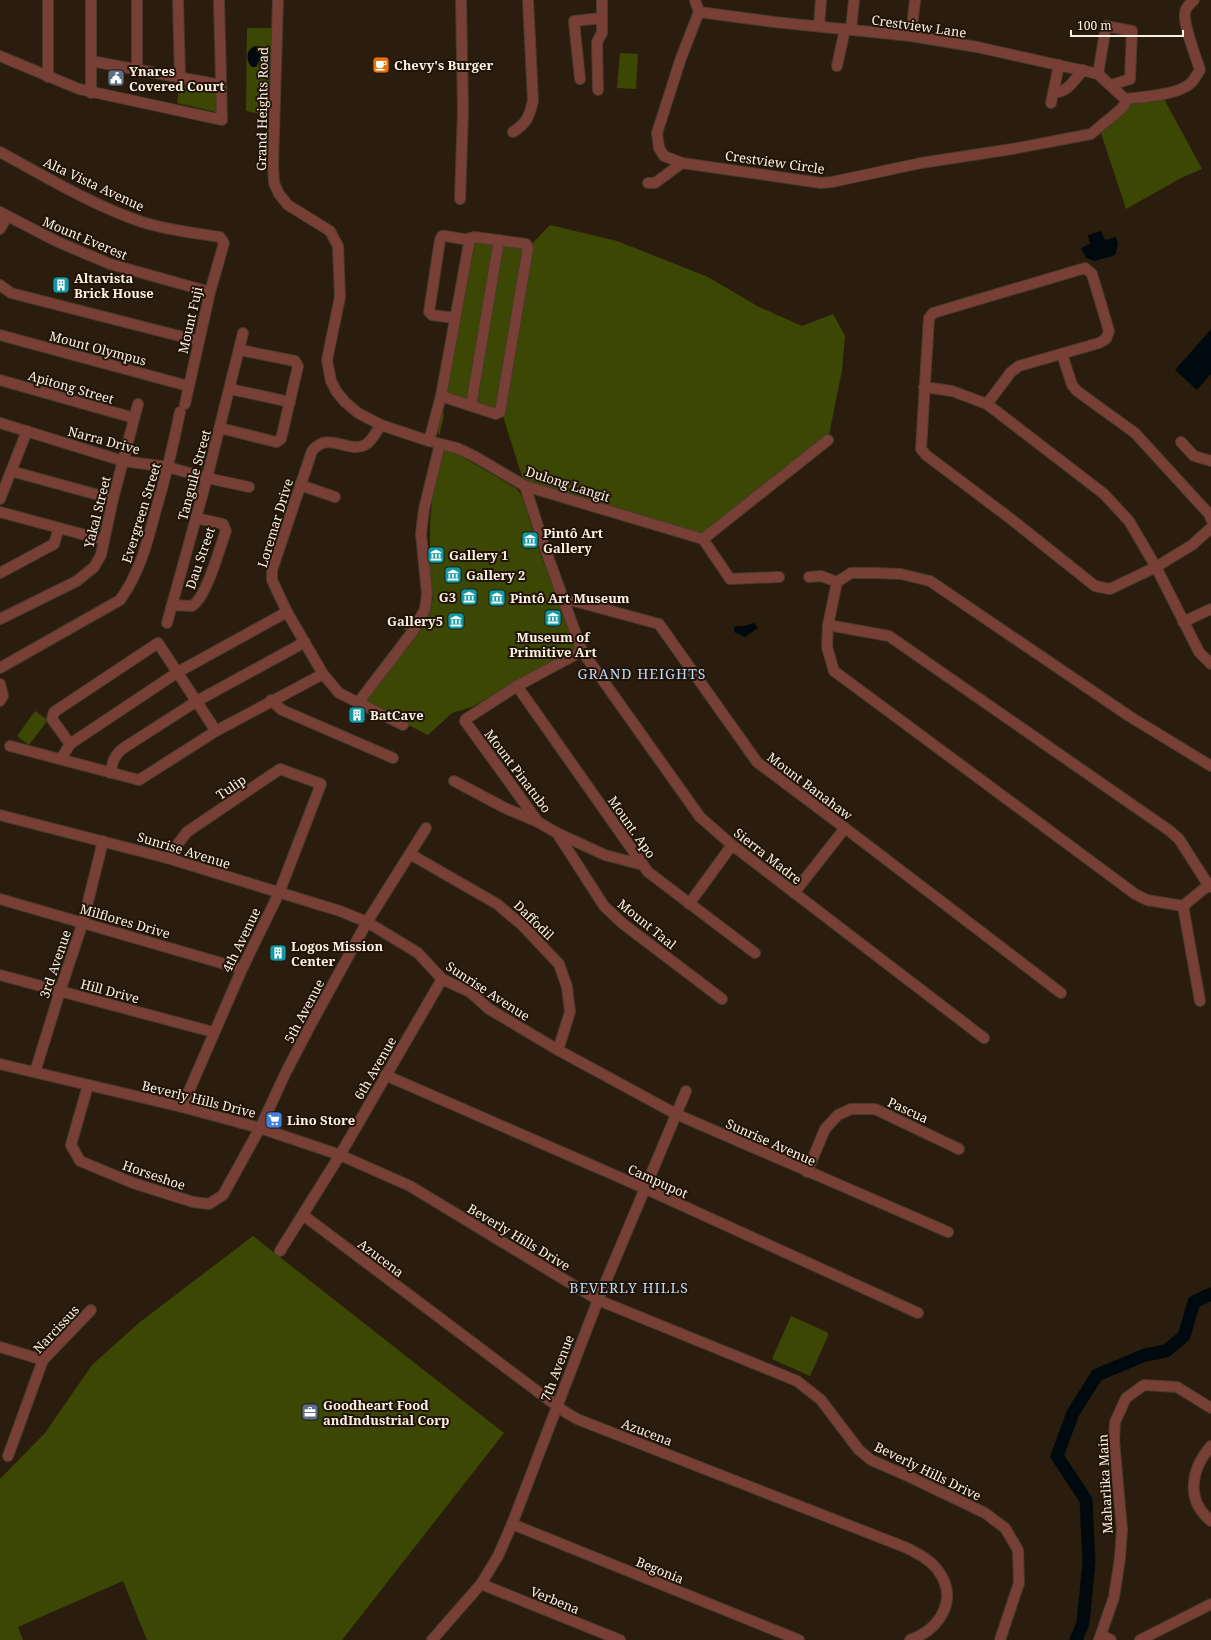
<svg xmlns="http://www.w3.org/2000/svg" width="1211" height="1640" font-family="'Noto Serif',serif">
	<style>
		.green { fill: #3c4703 }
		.water { fill: #000a0e }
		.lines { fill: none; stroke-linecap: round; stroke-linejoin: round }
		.river { stroke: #000a0e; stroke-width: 13 }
		.minor-casing { stroke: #483b2c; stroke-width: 12 }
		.minor { stroke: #783f36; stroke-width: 10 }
		.labels { text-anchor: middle; stroke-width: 4; stroke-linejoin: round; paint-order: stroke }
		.street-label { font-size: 13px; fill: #fbf1e7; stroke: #211406 }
		.poi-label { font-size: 13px; font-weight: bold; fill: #fbf1e7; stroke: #211406; text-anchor: start }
		.neighbourhood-label { font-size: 14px; letter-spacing: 1px; fill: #b9d8fc; stroke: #211406 }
	</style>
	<rect width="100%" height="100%" fill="#2b1d0e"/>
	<g class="green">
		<polygon points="247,28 274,28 272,116 246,111"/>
		<polygon points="620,53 638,54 636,89 617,88"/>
		<polygon points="180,82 218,91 216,112 177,103"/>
		<polygon points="1163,97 1202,169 1181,178 1126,209 1101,133 1125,112 1130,104"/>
		<polygon points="550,225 617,241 708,277 759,307 802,326 833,314 845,336 842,370 828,440 703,539 525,486 501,410 441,396 444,416 439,436 435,418 474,237 528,248"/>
		<polygon points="444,449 456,453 517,489 522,496 540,553 576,648 472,707 452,713 428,735 360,701 414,636 403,629 431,606 433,599 430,580 430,525 432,500"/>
		<polygon points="35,711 48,720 29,745 17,736"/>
		<polygon points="253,1236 504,1433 342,1640 147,1640 123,1581 18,1627 23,1640 0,1640 0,1479 45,1433 92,1365 140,1322"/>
		<polygon points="791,1316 827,1332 828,1336 810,1376 772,1359"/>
	</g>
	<g class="water">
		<path d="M256 46 262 48 263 54 256 67H252C245 61 246 48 256 46Z"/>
		<polygon points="1101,231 1105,240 1116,237 1118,245 1115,255 1095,261 1086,258 1081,248 1090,244 1088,235"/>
		<polygon points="1211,329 1211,374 1197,390 1175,370"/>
		<polygon points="754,623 758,628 745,637 734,632 734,628 736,626 745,626"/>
	</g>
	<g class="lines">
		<polyline class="river" points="1076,1640 1083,1623 1089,1562 1086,1500 1057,1456 1073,1413 1097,1375 1145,1355 1166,1351 1184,1336 1194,1302 1211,1294"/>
		<g class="minor-casing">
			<g id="minor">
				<polyline points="91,0 91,93"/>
				<polyline points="137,0 137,69"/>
				<polyline points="178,0 180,77"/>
				<polyline points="278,0 273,164 274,183 279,194 288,205 330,231 338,246 340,297 327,360 331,381 336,391 345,402 358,413 381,425 429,441 457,448 474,456 525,486 703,539"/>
				<polyline points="695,0 699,12 681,58 657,133 659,148 664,156 682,163 821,183 832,182 921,163 1012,149 1091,134 1121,109 1125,104 1125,99"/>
				<polyline points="699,12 774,22 911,36 977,47 1098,74 1125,99"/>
				<polyline points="819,26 821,0"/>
				<polyline points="851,30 854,0"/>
				<polyline points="911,36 915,0"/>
				<polyline points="0,56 79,89 222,120 219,0"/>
				<polyline points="91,61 221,85"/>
				<polyline points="837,66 845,29"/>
				<polyline points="1098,74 1106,26 1132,31 1130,79 1111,85"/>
				<polyline points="48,77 48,0"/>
				<polyline points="580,79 574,21 602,18"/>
				<polyline points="598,90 597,42 602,33 602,0"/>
				<path d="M1053 92C1067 94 1075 79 1083 70"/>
				<path d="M1125 99C1142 97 1179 95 1191 83 1195 79 1197 74 1200 70 1196 57 1183 24 1185 13 1185 8 1190 4 1194 0"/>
				<polyline points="1051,103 1059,65"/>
				<path d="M513 132C527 123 529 117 533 101L528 0"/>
				<path d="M0 152C46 177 92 205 142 222 167 230 194 233 220 237L224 243 210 292 185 404"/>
				<polyline points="648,183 655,183 682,163"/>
				<polyline points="460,199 463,111 461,0"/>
				<polyline points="0,212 58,242 110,264 210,292"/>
				<polyline points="0,229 7,217"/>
				<polyline points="0,285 11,293 199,341"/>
				<polyline points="455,318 432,315 429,312 440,240 442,236 445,236 469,240"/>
				<polyline points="0,335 188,386"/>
				<polyline points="1062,354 1072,385 1077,391 1135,433 1210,515 1211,519"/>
				<polyline points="0,380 134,418"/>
				<polyline points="924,387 952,391 987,404 1104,494 1129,521 1156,567 1199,652 1211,664"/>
				<polyline points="230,389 290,402"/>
				<polyline points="987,404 1011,372 1019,366 1099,343 1106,339 1109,331 1092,274 1085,268 933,313 929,318 921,449 926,455 1011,519 1095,586 1110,589 1156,567 1192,545 1211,528"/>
				<polyline points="471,406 499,240"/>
				<polyline points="0,423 123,461 168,467 207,478 249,487"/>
				<path d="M381 425C376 432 372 441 365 445 347 454 329 430 312 451L272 570V580L287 612 323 674 339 693 403 725"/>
				<polyline points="220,428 276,442 281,439 298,366 295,361 240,350"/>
				<polyline points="429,441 441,396 470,238 474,237 526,244 528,248 500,412 496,414 441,396"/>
				<polyline points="1181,442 1194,456 1211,461"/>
				<polyline points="11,471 113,499"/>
				<polyline points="300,485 335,497"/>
				<polyline points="525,486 546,551 582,651 700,817 732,845 984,1038"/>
				<polyline points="0,499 27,431"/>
				<polyline points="0,512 104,540"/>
				<polyline points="703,539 828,440"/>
				<polyline points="703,539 730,579 779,577"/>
				<polyline points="0,573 54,544 59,528"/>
				<polyline points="809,577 821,576 837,582"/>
				<polyline points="563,598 659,624 757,762 845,828 1061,993"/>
				<path d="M172 605 192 606C207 597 219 549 226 531L223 524 196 518"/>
				<polyline points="0,619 77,581 94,567 101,555 113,499 138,404"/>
				<polyline points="1183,622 1211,609"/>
				<polyline points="167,623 207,478 243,333"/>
				<polyline points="828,625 889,636 1170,831 1179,839 1209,886 1211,887"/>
				<polyline points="582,651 517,686 466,719 465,721 538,822 557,833 605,855 643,865"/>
				<path d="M0 668 120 600C139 574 147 544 155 513 165 480 173 446 180 412"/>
				<polyline points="0,684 3,696 0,701"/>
				<polyline points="517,686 648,872 755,953"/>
				<polyline points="271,700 282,710 393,758"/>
				<polyline points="358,703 413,631 425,609 427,594 421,534 424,509 440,444"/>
				<polyline points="70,744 52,719 54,712 158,643 216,731"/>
				<polyline points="10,746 139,780 216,731 323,674"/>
				<polyline points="61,759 70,744 178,672 287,612"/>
				<polyline points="1211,766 1129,716 930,581 901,574 877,573 851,573 837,582 828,625 827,647 834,671 1135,894 1147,900 1183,906 1211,883"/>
				<path d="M111 773C112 761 114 757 122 749L197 701 305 642"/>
				<polyline points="454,781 505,808 538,822"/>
				<polyline points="0,815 167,858 340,911 367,922 418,953 442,979 470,992 489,1009 558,1050 676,1114 948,1232"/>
				<polyline points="557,833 604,906 622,923 722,999"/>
				<polyline points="410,854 497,904 522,925 559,964 567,987 570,1012 558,1050"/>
				<polyline points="167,858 187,832 280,769 321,784 279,893 242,969 182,1107"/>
				<polyline points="794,893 845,828"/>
				<polyline points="0,899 242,969"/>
				<polyline points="689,904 732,845"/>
				<polyline points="1183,906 1200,1001"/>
				<polyline points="0,975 213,1032"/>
				<polyline points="0,1064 182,1107 260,1128 340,1155 410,1186 598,1300 797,1381 821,1400 859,1450 871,1460 910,1477 985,1513 1005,1528 1018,1550 1019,1583 1000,1640"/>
				<polyline points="35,1072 60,991 83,922 103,841"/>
				<polyline points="385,1075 644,1188 918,1313"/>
				<polyline points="88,1085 71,1145 80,1161 133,1183 193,1202 209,1204 223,1195 260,1128 286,1072 310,1026 367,922 426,828"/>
				<polyline points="807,1172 825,1129 838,1115 851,1109 875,1109 959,1149"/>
				<path d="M303 1215 565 1412 577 1419 907 1548C918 1554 929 1559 937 1569 960 1599 940 1629 910 1640"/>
				<polyline points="280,1251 340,1155 442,979"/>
				<polyline points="0,1347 43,1360"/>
				<path d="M1211 1446C1191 1469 1185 1500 1211 1521"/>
				<polyline points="8,1456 43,1360 91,1310"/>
				<polyline points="512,1524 799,1640"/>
				<polyline points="481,1584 620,1640"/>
				<polyline points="1102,1635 1111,1640"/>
				<polyline points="432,1640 481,1584 498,1556 512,1524 598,1300 686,1091"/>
				<polyline points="1099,1640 1114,1597 1120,1558 1122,1529 1114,1440 1115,1422 1126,1398 1144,1385 1177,1387 1211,1408"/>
				<polyline points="1140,1640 1211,1604"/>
			</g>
		</g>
		<use href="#minor" class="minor"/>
	</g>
	<defs>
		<g id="cafe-square" transform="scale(0.9)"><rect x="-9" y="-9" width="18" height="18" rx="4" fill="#e8710a" stroke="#211406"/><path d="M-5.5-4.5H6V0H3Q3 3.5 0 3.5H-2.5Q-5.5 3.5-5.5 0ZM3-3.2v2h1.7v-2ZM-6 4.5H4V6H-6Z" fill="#fff"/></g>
		<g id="civic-square" transform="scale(0.9)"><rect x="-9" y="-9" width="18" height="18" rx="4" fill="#5c6f8a" stroke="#211406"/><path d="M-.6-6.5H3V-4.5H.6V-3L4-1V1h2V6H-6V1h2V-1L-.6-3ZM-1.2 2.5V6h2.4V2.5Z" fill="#fff"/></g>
		<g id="building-square" transform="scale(0.9)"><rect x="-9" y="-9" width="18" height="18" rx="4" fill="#0f9aa8" stroke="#211406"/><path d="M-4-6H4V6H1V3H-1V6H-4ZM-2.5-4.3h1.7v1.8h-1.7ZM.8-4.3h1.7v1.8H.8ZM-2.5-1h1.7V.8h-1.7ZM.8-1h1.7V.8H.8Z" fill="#fff"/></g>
		<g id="museum-square" transform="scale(0.9)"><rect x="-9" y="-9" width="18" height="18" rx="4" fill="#0f9aa8" stroke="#211406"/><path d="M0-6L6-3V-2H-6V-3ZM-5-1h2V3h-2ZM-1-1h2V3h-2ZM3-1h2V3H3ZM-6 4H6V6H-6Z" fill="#fff"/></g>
		<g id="supermarket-square" transform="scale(0.9)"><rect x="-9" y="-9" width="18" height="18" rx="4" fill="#3f7fe0" stroke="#211406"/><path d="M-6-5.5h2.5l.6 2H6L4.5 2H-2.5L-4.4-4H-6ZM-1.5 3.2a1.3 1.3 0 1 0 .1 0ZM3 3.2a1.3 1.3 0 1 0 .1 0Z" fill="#fff"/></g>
		<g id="office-square" transform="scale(0.9)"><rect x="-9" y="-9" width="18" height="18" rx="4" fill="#5c6f8a" stroke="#211406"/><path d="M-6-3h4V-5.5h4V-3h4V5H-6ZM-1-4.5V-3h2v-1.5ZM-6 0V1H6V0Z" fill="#fff"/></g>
	</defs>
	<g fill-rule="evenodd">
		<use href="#cafe-square" x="381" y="65"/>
		<use href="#civic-square" x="116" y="78"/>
		<use href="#building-square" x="61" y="285"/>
		<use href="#museum-square" x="530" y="540"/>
		<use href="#museum-square" x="436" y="555"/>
		<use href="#museum-square" x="453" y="575"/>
		<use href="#museum-square" x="469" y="597"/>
		<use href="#museum-square" x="497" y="598"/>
		<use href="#museum-square" x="553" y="618"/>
		<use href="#museum-square" x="456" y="621"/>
		<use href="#building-square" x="357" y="715"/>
		<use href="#building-square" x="278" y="953"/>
		<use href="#supermarket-square" x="274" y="1120"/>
		<use href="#office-square" x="310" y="1412"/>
	</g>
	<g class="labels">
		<g class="street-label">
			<text transform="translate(919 26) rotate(8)" y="5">Crestview Lane</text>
			<text transform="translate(262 109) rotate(-89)" y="5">Grand Heights Road</text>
			<text transform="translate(775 162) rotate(8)" y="5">Crestview Circle</text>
			<text transform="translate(94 184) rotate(25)" y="5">Alta Vista Avenue</text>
			<text transform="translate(85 238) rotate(23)" y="5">Mount Everest</text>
			<text transform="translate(190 320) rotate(-77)" y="5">Mount Fuji</text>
			<text transform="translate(98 348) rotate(15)" y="5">Mount Olympus</text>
			<text transform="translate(71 387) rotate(16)" y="5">Apitong Street</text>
			<text transform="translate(104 440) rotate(15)" y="5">Narra Drive</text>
			<text transform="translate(194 475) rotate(-75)" y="5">Tanguile Street</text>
			<text transform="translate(568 484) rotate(18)" y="5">Dulong Langit</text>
			<text transform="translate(97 512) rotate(-76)" y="5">Yakal Street</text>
			<text transform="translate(141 513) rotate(-73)" y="5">Evergreen Street</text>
			<text transform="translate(275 523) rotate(-73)" y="5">Loremar Drive</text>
			<text transform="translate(200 558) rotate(-71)" y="5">Dau Street</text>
			<text transform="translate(518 771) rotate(53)" y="5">Mount Pinatubo</text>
			<text transform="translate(810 786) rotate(37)" y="5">Mount Banahaw</text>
			<text transform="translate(231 787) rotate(-34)" y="5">Tulip</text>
			<text transform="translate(632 827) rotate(55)" y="5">Mount. Apo</text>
			<text transform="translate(184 850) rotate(17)" y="5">Sunrise Avenue</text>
			<text transform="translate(768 856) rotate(38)" y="5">Sierra Madre</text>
			<text transform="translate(534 920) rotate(44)" y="5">Daffodil</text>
			<text transform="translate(125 921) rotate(16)" y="5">Milflores Drive</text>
			<text transform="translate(647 924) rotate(39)" y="5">Mount Taal</text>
			<text transform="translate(241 940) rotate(-64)" y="5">4th Avenue</text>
			<text transform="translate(55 964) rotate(-71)" y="5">3rd Avenue</text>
			<text transform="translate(110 991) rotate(15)" y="5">Hill Drive</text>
			<text transform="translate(488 991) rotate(33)" y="5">Sunrise Avenue</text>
			<text transform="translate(304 1011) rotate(-62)" y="5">5th Avenue</text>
			<text transform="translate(375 1068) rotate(-60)" y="5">6th Avenue</text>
			<text transform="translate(199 1099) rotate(14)" y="5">Beverly Hills Drive</text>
			<text transform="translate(908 1110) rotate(25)" y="5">Pascua</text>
			<text transform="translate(771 1142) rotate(24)" y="5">Sunrise Avenue</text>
			<text transform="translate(154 1175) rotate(19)" y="5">Horseshoe</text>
			<text transform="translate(658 1181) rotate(24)" y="5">Campupot</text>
			<text transform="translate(519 1237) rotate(31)" y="5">Beverly Hills Drive</text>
			<text transform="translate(381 1258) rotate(37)" y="5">Azucena</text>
			<text transform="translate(56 1329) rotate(-47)" y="5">Narcissus</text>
			<text transform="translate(557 1368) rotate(-69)" y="5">7th Avenue</text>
			<text transform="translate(647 1432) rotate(21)" y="5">Azucena</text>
			<text transform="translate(928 1471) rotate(26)" y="5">Beverly Hills Drive</text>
			<text transform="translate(1105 1484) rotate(-93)" y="5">Maharlika Main</text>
			<text transform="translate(660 1570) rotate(22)" y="5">Begonia</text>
			<text transform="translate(555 1600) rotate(22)" y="5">Verbena</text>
		</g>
		<g class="poi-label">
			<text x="394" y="70">Chevy's Burger</text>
			<text x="129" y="76">Ynares<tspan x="129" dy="15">Covered Court</tspan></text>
			<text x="74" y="283">Altavista<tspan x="74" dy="15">Brick House</tspan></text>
			<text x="543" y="538">Pintô Art<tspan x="543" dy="15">Gallery</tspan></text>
			<text x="449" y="560">Gallery 1</text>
			<text x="466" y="580">Gallery 2</text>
			<text x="456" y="602" text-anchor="end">G3</text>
			<text x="510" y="603">Pintô Art Museum</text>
			<text x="443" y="626" text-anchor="end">Gallery5</text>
			<text x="553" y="642" text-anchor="middle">Museum of<tspan x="553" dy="15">Primitive Art</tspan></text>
			<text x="370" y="720">BatCave</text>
			<text x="291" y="951">Logos Mission<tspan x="291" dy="15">Center</tspan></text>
			<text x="287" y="1125">Lino Store</text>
			<text x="323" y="1410">Goodheart Food<tspan x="323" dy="15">andIndustrial Corp</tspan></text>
		</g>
		<g class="neighbourhood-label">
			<text x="642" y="679">GRAND HEIGHTS</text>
			<text x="629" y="1293">BEVERLY HILLS</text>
		</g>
	</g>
	<path d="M1071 30v6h112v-6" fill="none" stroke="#fbf1e7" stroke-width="2"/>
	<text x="1077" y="30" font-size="12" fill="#fbf1e7" stroke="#211406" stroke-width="3" paint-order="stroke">100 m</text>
</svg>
